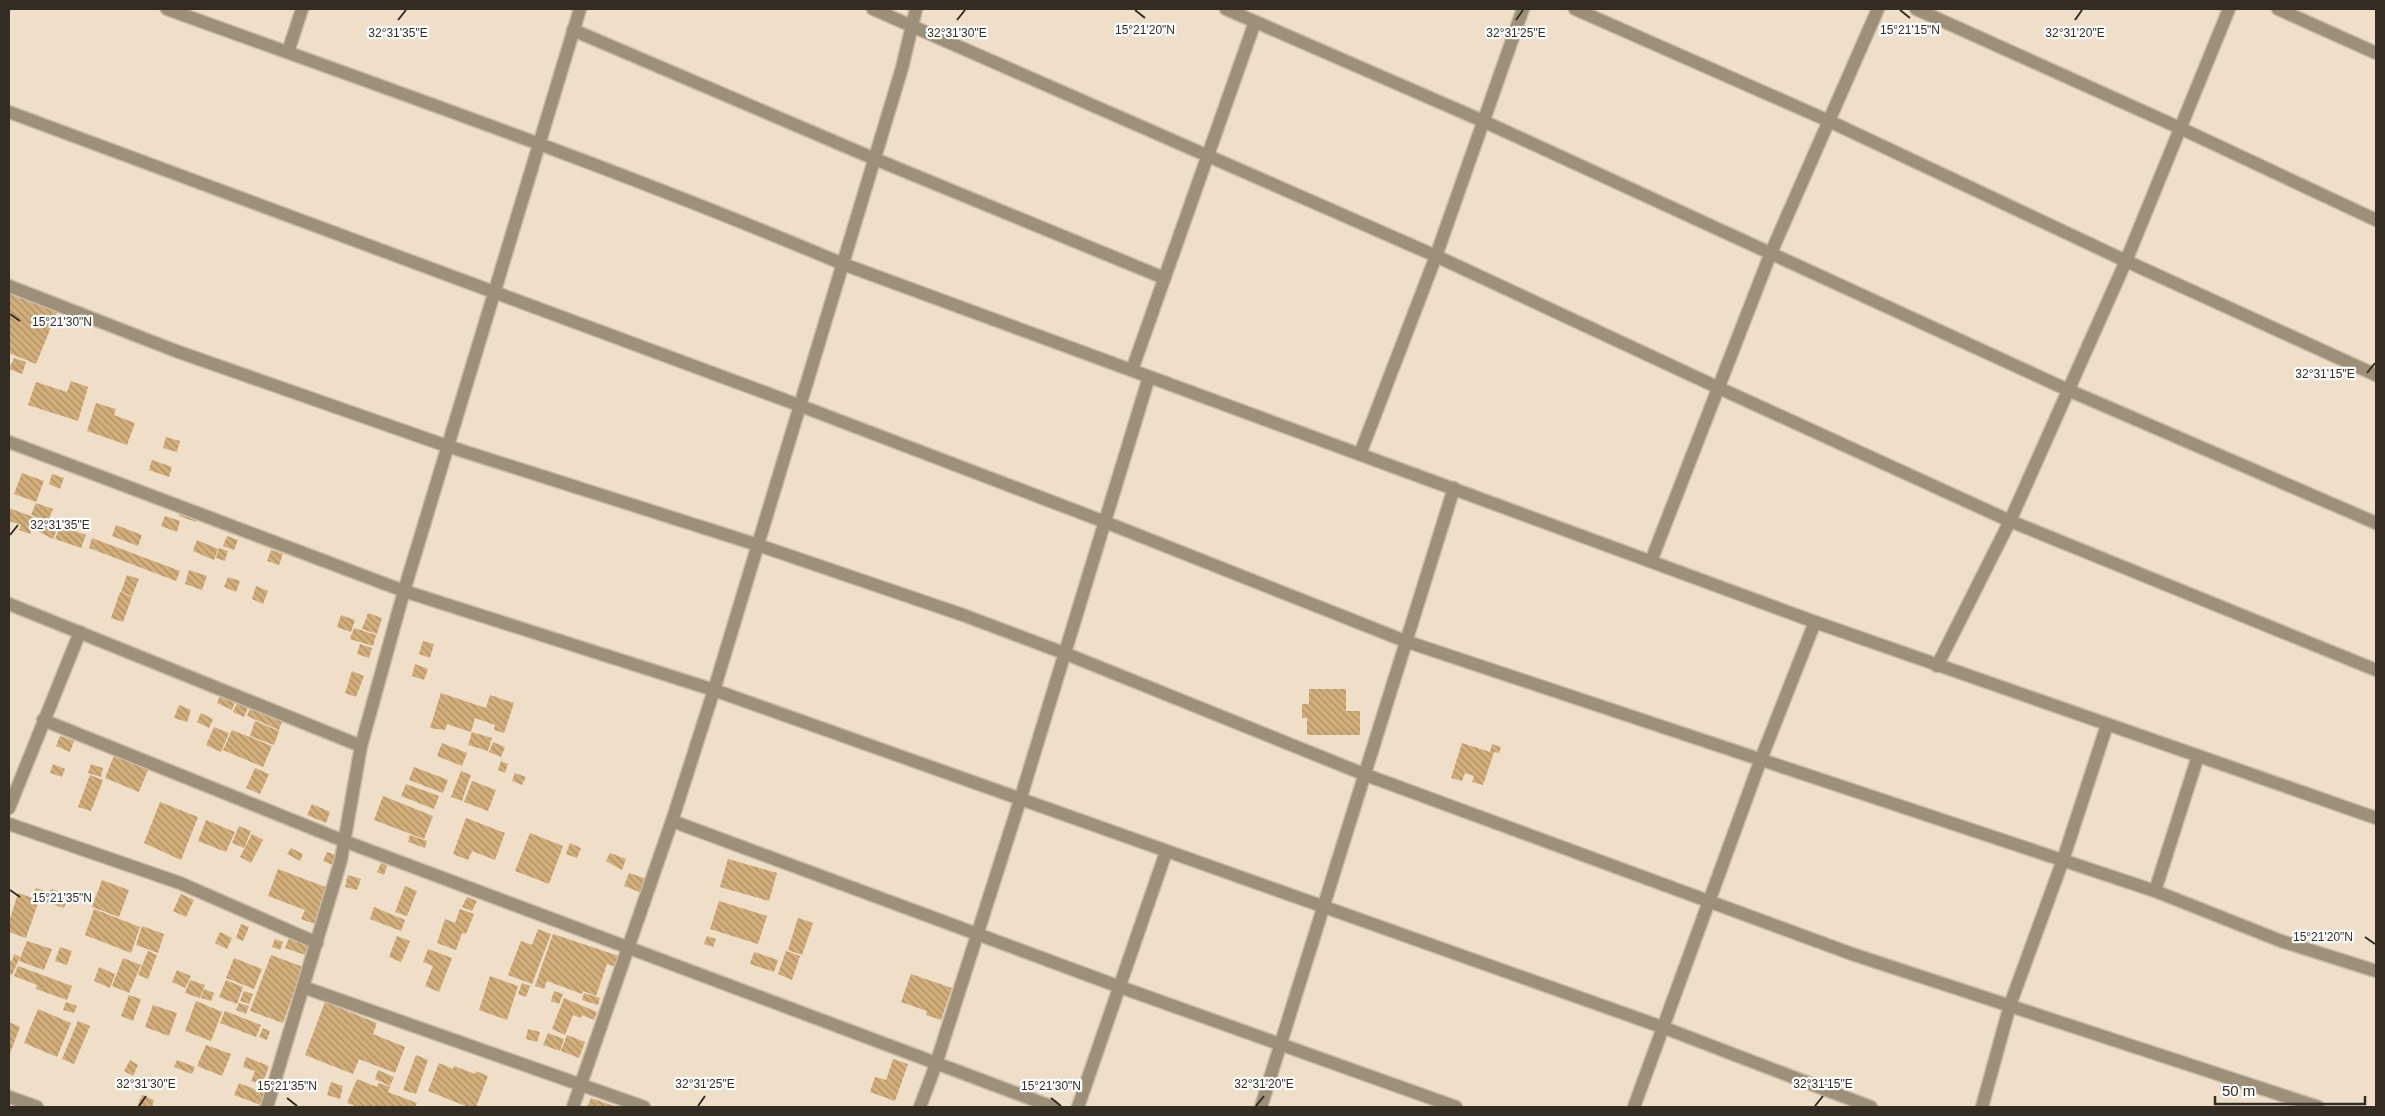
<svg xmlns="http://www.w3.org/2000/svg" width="2385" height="1116" font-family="Helvetica,sans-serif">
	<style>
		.building { fill: url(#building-back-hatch) }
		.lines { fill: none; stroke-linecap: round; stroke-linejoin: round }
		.minor-casing { stroke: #c9bba7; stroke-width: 15 }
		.minor { stroke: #9e8f79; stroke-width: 12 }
		.ticks { fill: none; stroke: #322c23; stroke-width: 2 }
		.ticks-label { font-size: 12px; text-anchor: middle; fill: #322c23; stroke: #fff; stroke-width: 4.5; stroke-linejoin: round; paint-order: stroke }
	</style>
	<defs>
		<pattern id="building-back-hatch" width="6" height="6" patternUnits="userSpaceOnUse" patternTransform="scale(1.25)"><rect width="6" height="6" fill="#d2ae7b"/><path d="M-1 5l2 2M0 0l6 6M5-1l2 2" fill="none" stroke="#ab8e64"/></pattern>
	</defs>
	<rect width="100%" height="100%" fill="#efdfc8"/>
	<g class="building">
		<polygon points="11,291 58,310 36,364 9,353 9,296"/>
		<polygon points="14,358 26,362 22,374 9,369"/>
		<polygon points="71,381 88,387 78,421 28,405 36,382 67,392"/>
		<polygon points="96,403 116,409 114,415 135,423 127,445 87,431"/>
		<polygon points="166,437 180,441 177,452 163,448"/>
		<polygon points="152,460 172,467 169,477 149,470"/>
		<polygon points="22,473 44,481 36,502 14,494"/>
		<polygon points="52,474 64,478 60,489 49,484"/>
		<polygon points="36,503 53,509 48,521 31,515"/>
		<polygon points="9,508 36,518 30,534 19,530 21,525 9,521"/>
		<polygon points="181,510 198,516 196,522 179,516"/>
		<polygon points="165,516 180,521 177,532 161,526"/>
		<polygon points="37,519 58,527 53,539 34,529"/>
		<polygon points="116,525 142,535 138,546 112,536"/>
		<polygon points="60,526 86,535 81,548 55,539"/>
		<polygon points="227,536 238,540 234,550 223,546"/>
		<polygon points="92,538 180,571 176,581 89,548"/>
		<polygon points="197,540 218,549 214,560 193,551"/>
		<polygon points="219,548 228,551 225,561 216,558"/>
		<polygon points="271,550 283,554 279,565 267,561"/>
		<polygon points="189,570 207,576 202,590 185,584"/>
		<polygon points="127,575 139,579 132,596 121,592"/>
		<polygon points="228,577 240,581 236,592 224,587"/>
		<polygon points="256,586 268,591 263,604 252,599"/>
		<polygon points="120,592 132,597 123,622 111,618"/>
		<polygon points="368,613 382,618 377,634 362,629"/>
		<polygon points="341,615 355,620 351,632 337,627"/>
		<polygon points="354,628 376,635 373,646 350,639"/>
		<polygon points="423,641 434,644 430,658 419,654"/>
		<polygon points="360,644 372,648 369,658 357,654"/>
		<polygon points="415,664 428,669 424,680 412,676"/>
		<polygon points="352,671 364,676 356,697 345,693"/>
		<polygon points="1309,689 1346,689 1346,711 1360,711 1360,735 1307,735 1307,718 1302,718 1302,704 1309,704"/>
		<polygon points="221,693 236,700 232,710 217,703"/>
		<polygon points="441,693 486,708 490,695 514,703 504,733 494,730 495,725 475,718 471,732 447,724 445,730 430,728"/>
		<polygon points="238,701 249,705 244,717 233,712"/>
		<polygon points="179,705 191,710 187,722 174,718"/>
		<polygon points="251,706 283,719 279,730 247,716"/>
		<polygon points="201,713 213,719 209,728 197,722"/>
		<polygon points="255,721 279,731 274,745 250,736"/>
		<polygon points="214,727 229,733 221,752 206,745"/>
		<polygon points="232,730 272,746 263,767 223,750"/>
		<polygon points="472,732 492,738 488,751 468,745"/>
		<polygon points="60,736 74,741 70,752 56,746"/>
		<polygon points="493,742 505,747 501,757 489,752"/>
		<polygon points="442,743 467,753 462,766 437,756"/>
		<polygon points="1462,743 1490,752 1492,744 1501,747 1499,753 1494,752 1483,785 1472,782 1474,776 1465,773 1462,781 1451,778"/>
		<polygon points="115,753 149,767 139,792 105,778"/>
		<polygon points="501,761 508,764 505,773 498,770"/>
		<polygon points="53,764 65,769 62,777 50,773"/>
		<polygon points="91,764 103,768 101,777 88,773"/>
		<polygon points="414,767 448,780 443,793 409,780"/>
		<polygon points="255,768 269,774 260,794 246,788"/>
		<polygon points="461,771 471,775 462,801 451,797"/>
		<polygon points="515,773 526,777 522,785 512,781"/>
		<polygon points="90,775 103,780 91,811 78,807"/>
		<polygon points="472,781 496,790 488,811 464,802"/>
		<polygon points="406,784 439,796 434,809 401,796"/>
		<polygon points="383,796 433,816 424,839 374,820"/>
		<polygon points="160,802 198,817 181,860 144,843"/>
		<polygon points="312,804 330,812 326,823 307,815"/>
		<polygon points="466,818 505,833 495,860 472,851 468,860 453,854"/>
		<polygon points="206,820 235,832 226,852 198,841"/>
		<polygon points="239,826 251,831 244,848 232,843"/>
		<polygon points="530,833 563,846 549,884 515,871"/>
		<polygon points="252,834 263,840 251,863 240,857"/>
		<polygon points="410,835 427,841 425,848 408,842"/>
		<polygon points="570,843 581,848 577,858 566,854"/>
		<polygon points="291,848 303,854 300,861 287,854"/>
		<polygon points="327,852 336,855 333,865 323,861"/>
		<polygon points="610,853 626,859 622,870 606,861"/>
		<polygon points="728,859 777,873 769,901 720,887"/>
		<polygon points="381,863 387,866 384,875 377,872"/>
		<polygon points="278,869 328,888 315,924 301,919 305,910 268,896"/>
		<polygon points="629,873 647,879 642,893 624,886"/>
		<polygon points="348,875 361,879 357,890 345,887"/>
		<polygon points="102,880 129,890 119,917 92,907"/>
		<polygon points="405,886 417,891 407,916 395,912"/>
		<polygon points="36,888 48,892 46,899 33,895"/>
		<polygon points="51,889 69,895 64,908 46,902"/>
		<polygon points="18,893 39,900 26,938 9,932 9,922"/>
		<polygon points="181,894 194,900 186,917 173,911"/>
		<polygon points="467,897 477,901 472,911 462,907"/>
		<polygon points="719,901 767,916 758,944 710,929"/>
		<polygon points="374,907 405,920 401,931 370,919"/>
		<polygon points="94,909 140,927 131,953 85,935"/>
		<polygon points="460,909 474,914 466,934 462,933 456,950 437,943 445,919 455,923"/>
		<polygon points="798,918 813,923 802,955 788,950"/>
		<polygon points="241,924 249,927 243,941 236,938"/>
		<polygon points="142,926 164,934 158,953 136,945"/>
		<polygon points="538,929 551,934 532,984 508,975 521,941 532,945"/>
		<polygon points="220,932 232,938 227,949 215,943"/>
		<polygon points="553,934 619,956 616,967 607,964 596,996 583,991 582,994 547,981 544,989 535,986"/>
		<polygon points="397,936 410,941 401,962 389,957"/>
		<polygon points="707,936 716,939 713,947 704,944"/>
		<polygon points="289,938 308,946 305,955 285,948"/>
		<polygon points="275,939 283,942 280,950 272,947"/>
		<polygon points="27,941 52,949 44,970 19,961"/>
		<polygon points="60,947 72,951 67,965 55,961"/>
		<polygon points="428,949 452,958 439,992 425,986 433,966 423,962"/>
		<polygon points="148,951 157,955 148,979 138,975"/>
		<polygon points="786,951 800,956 792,980 778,974"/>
		<polygon points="754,952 778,960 774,972 750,964"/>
		<polygon points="14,954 20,957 12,975 9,974 9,960 12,961"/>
		<polygon points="271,955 303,967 283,1023 250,1011"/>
		<polygon points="123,958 141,965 129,993 112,986"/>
		<polygon points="234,958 262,969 254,989 226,978"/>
		<polygon points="18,966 72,986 67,1000 36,989 37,985 14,976"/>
		<polygon points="99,967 115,974 110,988 94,981"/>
		<polygon points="177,970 191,976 185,988 172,982"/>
		<polygon points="911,974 952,988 941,1020 926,1015 927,1011 901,1002"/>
		<polygon points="490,976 518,986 507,1020 479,1010"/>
		<polygon points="190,980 205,985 200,998 185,993"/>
		<polygon points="226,980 243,987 237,1004 219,997"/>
		<polygon points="522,983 530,986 526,997 518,994"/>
		<polygon points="204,989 214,993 211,1001 201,998"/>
		<polygon points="244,991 253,994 249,1004 240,1001"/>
		<polygon points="554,991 563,994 559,1004 551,1001"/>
		<polygon points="584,993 600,998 598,1005 582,1000"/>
		<polygon points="129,995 141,999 133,1021 121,1016"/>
		<polygon points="564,998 597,1012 594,1020 582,1015 581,1018 573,1015 565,1035 552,1029"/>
		<polygon points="196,1001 222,1012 211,1041 185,1031"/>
		<polygon points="66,1002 77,1006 74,1013 63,1010"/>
		<polygon points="325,1002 377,1023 373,1034 405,1047 395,1073 359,1059 353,1074 305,1055"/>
		<polygon points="239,1003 249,1006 246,1014 236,1010"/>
		<polygon points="153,1005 177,1013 169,1036 145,1027"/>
		<polygon points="38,1009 71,1023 57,1057 24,1043"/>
		<polygon points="225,1011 261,1025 256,1037 220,1023"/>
		<polygon points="78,1021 90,1026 74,1064 62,1059"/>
		<polygon points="9,1022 20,1027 9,1056"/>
		<polygon points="263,1028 270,1031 267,1040 259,1037"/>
		<polygon points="528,1029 540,1032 537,1042 526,1039"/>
		<polygon points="548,1033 564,1039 560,1051 543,1045"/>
		<polygon points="567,1035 585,1042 579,1058 561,1051"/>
		<polygon points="206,1045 231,1054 222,1076 197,1066"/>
		<polygon points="416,1055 428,1060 416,1094 403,1090"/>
		<polygon points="246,1057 269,1066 262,1085 251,1081 255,1071 243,1067"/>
		<polygon points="893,1059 908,1064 895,1101 870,1092 875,1077 886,1080"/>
		<polygon points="130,1060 138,1065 133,1076 124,1071"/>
		<polygon points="177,1060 195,1067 192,1074 174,1067"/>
		<polygon points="439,1063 453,1069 454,1066 475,1074 476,1071 488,1076 476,1107 468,1107 428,1091"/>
		<polygon points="378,1070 394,1077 390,1086 375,1079"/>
		<polygon points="357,1079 377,1087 379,1083 390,1087 388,1092 417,1103 415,1107 358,1107 347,1103"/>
		<polygon points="331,1082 343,1086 340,1099 327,1095"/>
		<polygon points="239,1083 267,1094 263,1106 234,1095"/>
		<polygon points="142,1095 154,1100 152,1107 137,1107"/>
		<polygon points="591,1098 617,1107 587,1107"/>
	</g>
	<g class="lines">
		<g class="minor-casing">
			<g id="minor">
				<path d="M167 9C394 91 621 170 843 264L1815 622 2376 818"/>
				<polyline points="873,9 1436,256 1719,388 2010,521 2376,670"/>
				<polyline points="1226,9 1483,121 2068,390 2376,523"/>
				<polyline points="1575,9 1829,121 2126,261 2376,375"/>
				<polyline points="1916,9 2180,128 2376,220"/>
				<polyline points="2278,9 2376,53"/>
				<polyline points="573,30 875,159 1164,278"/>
				<polyline points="288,52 302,9"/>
				<polyline points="9,112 801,406 1105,522 1405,641 2155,891 2281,941 2376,971"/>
				<polyline points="9,286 176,351 447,446 758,545 963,615 1064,653 1366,775 1852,954 2318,1107"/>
				<polyline points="1132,370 1255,22"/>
				<polyline points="9,442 404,591 714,690 1662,1027 1871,1107"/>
				<polyline points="1360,454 1436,256 1523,9"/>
				<polyline points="1651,561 1770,255 1878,9"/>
				<polyline points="9,604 361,746"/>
				<polyline points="1937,666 2010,521 2126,261 2229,9"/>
				<polyline points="43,720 344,841 1053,1107"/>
				<polyline points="9,808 80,632"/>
				<polyline points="672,821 1120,987 1456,1107"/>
				<polyline points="9,824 180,883 317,943"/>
				<polyline points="2155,891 2198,756"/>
				<polyline points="303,987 644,1107"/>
				<polyline points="9,1097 37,1107"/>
				<polyline points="267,1107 341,860 361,746 404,591 580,9"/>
				<polyline points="573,1107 672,821 714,690 902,68 916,9"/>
				<polyline points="920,1107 936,1064 1021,797 1149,377"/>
				<polyline points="1078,1107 1166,852"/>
				<polyline points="1261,1107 1454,488"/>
				<polyline points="1634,1107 1761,759 1815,622"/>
				<polyline points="1982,1107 2010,1005 2063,860 2107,725"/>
			</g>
		</g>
		<use href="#minor" class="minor"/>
	</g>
	<path class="ticks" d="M1135 10 1145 18M1900 10 1910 18M398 20 406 10M957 20 965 10M1516 20 1523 10M2075 20 2082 10M10 314 20 321M2367 373 2375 363M10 535 18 525M10 890 20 897M2365 937 2375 944M287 1098 297 1106M1051 1098 1061 1106M139 1106 146 1096M698 1106 705 1096M1256 1106 1264 1096M1815 1106 1823 1096"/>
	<g class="ticks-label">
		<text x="1145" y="34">15°21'20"N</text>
		<text x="1910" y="34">15°21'15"N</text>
		<text x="398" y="37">32°31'35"E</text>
		<text x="957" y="37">32°31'30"E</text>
		<text x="1516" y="37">32°31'25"E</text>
		<text x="2075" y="37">32°31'20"E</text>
		<text x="62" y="326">15°21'30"N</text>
		<text x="2325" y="378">32°31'15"E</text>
		<text x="60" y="529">32°31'35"E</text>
		<text x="62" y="902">15°21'35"N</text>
		<text x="2323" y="941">15°21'20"N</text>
		<text x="146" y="1088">32°31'30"E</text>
		<text x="705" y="1088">32°31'25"E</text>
		<text x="1264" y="1088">32°31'20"E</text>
		<text x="1823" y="1088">32°31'15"E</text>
		<text x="287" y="1090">15°21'35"N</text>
		<text x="1051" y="1090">15°21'30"N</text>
	</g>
	<rect width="2385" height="1116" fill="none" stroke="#322c23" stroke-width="20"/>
	<path d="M2215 1096v8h150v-8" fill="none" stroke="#322c23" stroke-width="2.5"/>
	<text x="2222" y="1096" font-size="15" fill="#322c23" stroke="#ffffff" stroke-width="4" paint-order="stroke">50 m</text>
</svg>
